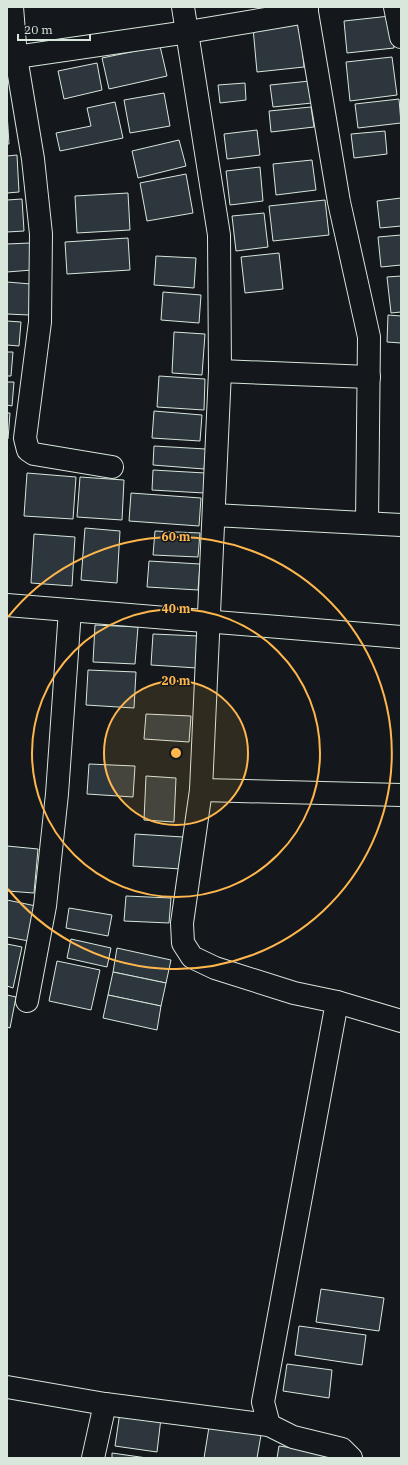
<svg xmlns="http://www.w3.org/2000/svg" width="408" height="1465" font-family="'IBM Plex Serif',serif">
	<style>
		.building { fill: #2c363c; stroke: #d8e6dc }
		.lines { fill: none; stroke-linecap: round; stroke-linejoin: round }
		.street-casing { stroke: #d8e6dc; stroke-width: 24 }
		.street { stroke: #14181c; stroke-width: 22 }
		.ring { fill: none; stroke: #ffb74d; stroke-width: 2 }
		.centre { fill: #ffb74d; stroke: #14181c; stroke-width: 2 }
		.ring-label { font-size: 12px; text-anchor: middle; font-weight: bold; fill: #ffb74d; stroke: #14181c; stroke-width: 3; stroke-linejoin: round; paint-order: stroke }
	</style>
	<rect width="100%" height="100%" fill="#14181c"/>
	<g class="building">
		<polygon points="390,16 394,48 347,53 344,21"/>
		<polygon points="300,23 304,67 257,72 253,28"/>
		<polygon points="160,46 167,76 109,89 102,58"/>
		<polygon points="392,57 397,95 350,101 346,62"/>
		<polygon points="97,63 102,90 64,99 58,71"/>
		<polygon points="310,81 312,103 273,107 270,85"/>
		<polygon points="245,83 246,100 220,103 218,85"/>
		<polygon points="164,93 170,126 130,133 124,100"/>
		<polygon points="399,99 401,123 358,128 355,104"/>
		<polygon points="115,102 123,138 60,151 56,133 91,126 87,108"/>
		<polygon points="311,107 314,127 271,132 269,111"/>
		<polygon points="7,113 9,144 7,144"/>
		<polygon points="257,130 260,155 227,159 224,134"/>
		<polygon points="385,131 387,154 354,158 351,134"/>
		<polygon points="179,140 186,166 138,178 132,151"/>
		<polygon points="17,155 19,192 7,193 7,156"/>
		<polygon points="312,160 316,190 276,195 273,164"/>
		<polygon points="260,167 263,201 230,205 226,171"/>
		<polygon points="186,174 193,213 147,221 140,183"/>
		<polygon points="128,193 130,230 77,233 75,196"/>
		<polygon points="401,198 401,226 380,228 377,201"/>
		<polygon points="22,199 24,231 7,232 7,200"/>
		<polygon points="325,200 329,235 273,241 269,206"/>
		<polygon points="264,213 268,247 236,251 232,216"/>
		<polygon points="401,235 401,265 381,267 378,237"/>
		<polygon points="128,238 130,270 67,274 65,242"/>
		<polygon points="30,243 32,270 7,272 7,244"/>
		<polygon points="279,253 283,289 245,293 241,257"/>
		<polygon points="156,256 196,258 194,288 154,285"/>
		<polygon points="401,276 401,312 391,313 387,277"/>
		<polygon points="7,282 31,284 29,315 7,314"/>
		<polygon points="163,292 201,295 199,323 161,320"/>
		<polygon points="388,315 401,316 401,343 387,342"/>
		<polygon points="7,321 21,322 19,346 7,345"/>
		<polygon points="174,332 205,334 202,375 172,373"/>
		<polygon points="7,352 13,352 11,376 7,376"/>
		<polygon points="159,376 205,379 204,410 157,407"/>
		<polygon points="7,382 14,382 12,406 7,405"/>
		<polygon points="154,411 202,415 200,441 152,438"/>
		<polygon points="7,413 10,413 8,439 7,439"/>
		<polygon points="154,446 206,449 204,469 153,465"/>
		<polygon points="153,470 205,473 204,493 152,490"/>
		<polygon points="27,473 76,477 73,519 24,516"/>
		<polygon points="80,477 124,480 122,520 77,517"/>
		<polygon points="131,493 201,498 199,526 129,521"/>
		<polygon points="85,528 120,531 117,583 81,580"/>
		<polygon points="155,531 200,533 198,557 153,555"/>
		<polygon points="34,534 75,537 72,586 31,583"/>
		<polygon points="149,561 200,564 198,590 147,587"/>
		<polygon points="95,625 138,627 135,664 93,662"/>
		<polygon points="153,634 199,636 197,668 151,665"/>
		<polygon points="88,670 136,672 134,708 86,705"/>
		<polygon points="146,714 191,716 189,742 144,739"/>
		<polygon points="89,764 135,766 133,797 87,794"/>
		<polygon points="146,776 176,778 174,822 144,820"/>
		<polygon points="135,834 183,837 181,869 133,866"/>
		<polygon points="7,846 38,849 34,893 7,891"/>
		<polygon points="126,896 171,898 169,923 124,921"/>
		<polygon points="7,900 36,906 29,941 7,937"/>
		<polygon points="69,908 112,915 108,936 66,928"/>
		<polygon points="71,939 111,948 107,967 67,958"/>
		<polygon points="7,944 22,947 13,988 7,986"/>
		<polygon points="117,948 171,960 166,983 113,972"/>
		<polygon points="57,961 100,970 91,1010 49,1001"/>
		<polygon points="113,972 166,983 161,1006 108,995"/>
		<polygon points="7,995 16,997 10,1028 7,1027"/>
		<polygon points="108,995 161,1006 157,1030 103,1018"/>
		<polygon points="321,1289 384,1298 379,1331 316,1322"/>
		<polygon points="299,1326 366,1335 362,1365 295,1355"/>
		<polygon points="287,1364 332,1370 329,1398 283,1391"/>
		<polygon points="120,1412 161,1418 157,1452 115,1446"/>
		<polygon points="209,1427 261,1435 257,1458 204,1458"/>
		<polygon points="279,1446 341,1455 341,1458 277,1458"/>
		<polygon points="112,1453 147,1458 112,1458"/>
	</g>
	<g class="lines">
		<g class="street-casing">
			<g id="street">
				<polyline points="12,7 16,57 33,159 41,234 40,322 25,438 28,450 34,454 112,467"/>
				<polyline points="183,7 219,235 220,371 201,790 182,923 183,943 192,957 215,968 294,993 337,1002 263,1402 269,1425 293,1437 342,1449 351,1458"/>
				<polyline points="395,7 401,37"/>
				<polyline points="307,12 339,202 369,337 367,523"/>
				<polyline points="7,57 16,57 188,32 307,12 307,7"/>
				<polyline points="220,371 369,377"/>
				<polyline points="214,515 401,525"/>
				<polyline points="7,605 401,637"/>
				<polyline points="201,790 401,795"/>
				<polyline points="27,1001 45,906 57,794 70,610"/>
				<polyline points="337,1002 401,1021"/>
				<polyline points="7,1387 105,1404 269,1425"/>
				<polyline points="93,1458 105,1404"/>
			</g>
		</g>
		<use href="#street" class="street"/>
	</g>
	<circle cx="176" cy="753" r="72" fill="#ffb74d" fill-opacity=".12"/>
	<g class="ring">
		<circle cx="176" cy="753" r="72"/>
		<circle cx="176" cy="753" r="144"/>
		<path d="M8 617A216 216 0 1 1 8 889"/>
	</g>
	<circle cx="176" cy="753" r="6" class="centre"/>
	<g class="ring-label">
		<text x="176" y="541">60 m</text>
		<text x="176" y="613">40 m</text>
		<text x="176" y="685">20 m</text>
	</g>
	<rect width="408" height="1465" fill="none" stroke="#d8e6dc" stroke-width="16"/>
	<path d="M18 34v6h72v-6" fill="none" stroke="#d8e6dc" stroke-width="2"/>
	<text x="24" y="34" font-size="12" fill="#d8e6dc" stroke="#14181c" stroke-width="3" paint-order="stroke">20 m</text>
</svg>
